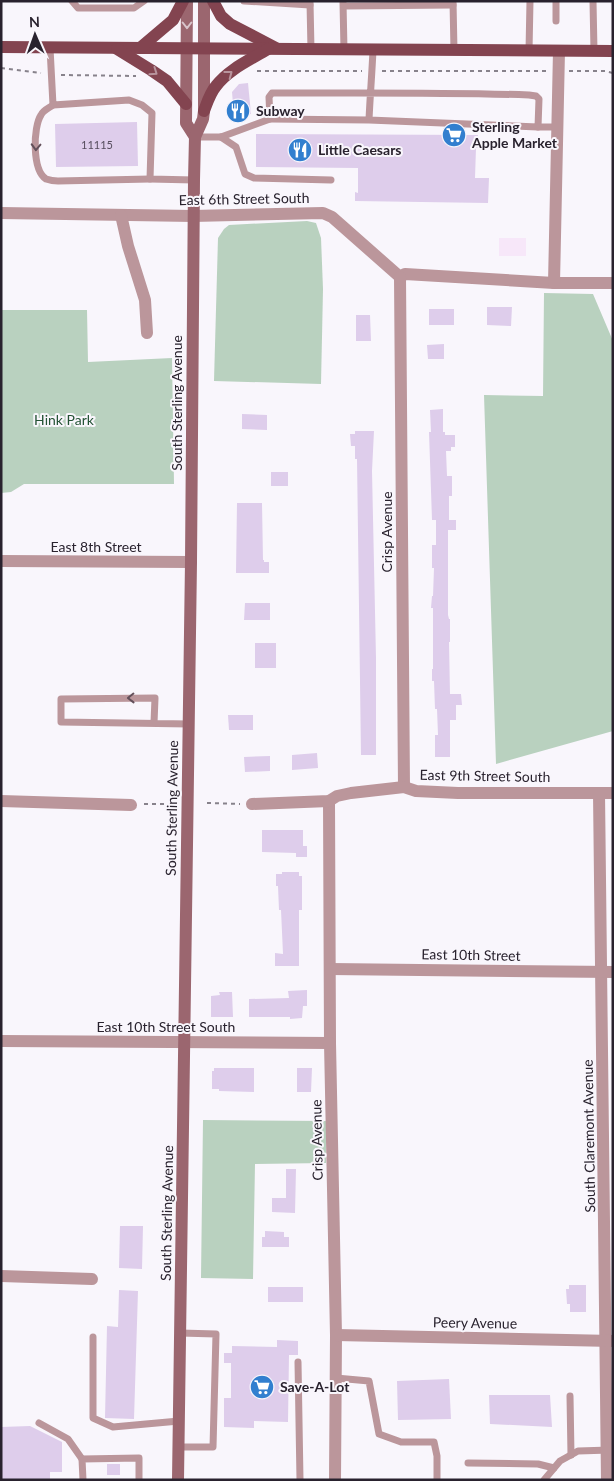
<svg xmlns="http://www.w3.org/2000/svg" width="614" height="1481" font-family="Lato,sans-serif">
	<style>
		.industrial { fill: #f7e7f9 }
		.green { fill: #b9d1bf }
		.building { fill: #decdeb }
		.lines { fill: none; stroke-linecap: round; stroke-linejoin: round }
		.path { stroke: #87828b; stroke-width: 2; stroke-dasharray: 4 4; stroke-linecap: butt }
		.service { stroke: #bb969b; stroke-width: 7 }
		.minor { stroke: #bb969b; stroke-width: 12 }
		.secondary { stroke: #9b666f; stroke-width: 12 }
		.primary { stroke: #834450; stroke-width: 12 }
		.oneway { stroke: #d8c4cb }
		.oneway2 { stroke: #b8949d }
		.oneway3 { stroke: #63505a }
		.labels { text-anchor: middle; stroke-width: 4; stroke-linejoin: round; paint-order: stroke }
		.number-label { font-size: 11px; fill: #564d5d }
		.poi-label { font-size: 14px; font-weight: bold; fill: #29222e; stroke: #f9f6fc; text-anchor: start }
		.street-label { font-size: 14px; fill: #29222e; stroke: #f9f6fc }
		.park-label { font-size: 14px; fill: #245335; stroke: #f9f6fc }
	</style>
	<rect width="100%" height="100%" fill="#f9f6fc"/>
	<rect class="industrial" x="499" y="238" width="27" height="18"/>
	<g class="green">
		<polygon points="307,221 316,223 321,238 323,289 321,384 214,381 218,238 224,229 229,225"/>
		<polygon points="544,293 593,294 613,341 613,731 496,764 484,395 543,396"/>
		<polygon points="1,310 87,310 88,362 172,358 174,484 24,484 11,492 1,493"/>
		<polygon points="203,1120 326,1121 326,1163 255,1164 253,1279 201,1278"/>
	</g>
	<g class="building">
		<polygon points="248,83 251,114 234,116 232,92 239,84"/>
		<polygon points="137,122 138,166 56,167 55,124"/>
		<polygon points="256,134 478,135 478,148 476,148 475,178 489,178 488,203 355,201 355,192 358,193 358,168 256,167"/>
		<polygon points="487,307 512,307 511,326 487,325"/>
		<rect x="429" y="309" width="25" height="16"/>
		<polygon points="356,315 370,315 371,341 356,341"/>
		<polygon points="444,344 444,359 428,359 427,345"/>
		<polygon points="443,409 443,432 445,432 445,435 455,435 455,447 451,447 451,451 446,451 447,476 452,476 452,496 449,496 449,520 456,520 456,530 448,530 448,615 449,619 450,619 450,642 449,642 450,694 461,694 462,705 456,705 456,720 450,720 450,757 435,757 435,735 438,735 437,709 435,709 434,681 432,681 432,669 433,669 433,608 431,608 432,596 433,596 434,568 432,568 432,545 436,545 436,520 432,520 429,432 431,432 430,410"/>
		<polygon points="242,414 267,415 267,430 242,429"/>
		<polygon points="355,431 374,431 372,471 376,658 376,755 361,755 357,459 355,459 355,446 351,446 350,434 355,434"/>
		<rect x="271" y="472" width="17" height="14"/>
		<polygon points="237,503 262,503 263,560 264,560 264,562 269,562 269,573 236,573"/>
		<polygon points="245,603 270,603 270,620 244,620"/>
		<rect x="255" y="643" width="21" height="25"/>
		<polygon points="228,715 253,715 253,730 229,730"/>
		<polygon points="317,753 318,768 292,770 292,755"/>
		<polygon points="270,756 270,771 245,772 244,757"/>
		<polygon points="262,830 303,830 303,846 307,846 307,857 296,857 296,853 262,852"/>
		<polygon points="282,872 299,872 299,876 302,876 302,910 299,910 299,966 275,966 275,953 283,954 281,910 279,910 278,886 276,886 276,874 282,874"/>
		<polygon points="307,990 307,1006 303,1006 302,1018 290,1019 290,1017 249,1017 249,999 289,998 288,991"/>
		<polygon points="219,992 232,992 233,1017 211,1017 211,996 220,995"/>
		<polygon points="214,1068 254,1068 254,1092 219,1091 219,1089 212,1089 212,1071 214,1071"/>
		<polygon points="297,1068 312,1068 311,1092 297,1092"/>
		<polygon points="286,1169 296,1169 295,1213 272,1212 272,1198 286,1198"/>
		<polygon points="120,1226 143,1226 142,1269 119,1268"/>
		<polygon points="265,1231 284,1232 284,1237 289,1237 289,1247 262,1247 262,1237 265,1237"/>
		<polygon points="569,1285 586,1285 586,1312 570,1312 570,1304 567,1304 566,1289 569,1289"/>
		<rect x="268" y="1287" width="35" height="15"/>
		<polygon points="119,1290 138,1291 134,1419 105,1418 107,1326 118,1327"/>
		<polygon points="277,1340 298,1341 298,1355 289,1355 288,1422 254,1421 254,1428 224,1427 224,1398 231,1398 231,1363 224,1363 224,1353 232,1353 232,1346 277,1347"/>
		<polygon points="449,1379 451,1419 398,1420 397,1381"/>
		<polygon points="489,1395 550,1395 552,1427 490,1424"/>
		<polygon points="30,1426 62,1442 62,1472 50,1472 50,1480 1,1480 1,1427"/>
		<rect x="107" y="1464" width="13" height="11"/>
	</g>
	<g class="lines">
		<g class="path">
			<polyline points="1,68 41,73"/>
			<polyline points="257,71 362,71"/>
			<polyline points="382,71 547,71"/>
			<polyline points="569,71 605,71 613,73"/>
			<polyline points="61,75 136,76"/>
			<polyline points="207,803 240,804"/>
			<polyline points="144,804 173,804"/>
		</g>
		<g class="service">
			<polyline points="72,1 78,8 134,8 144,1"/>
			<polyline points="244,1 310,5"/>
			<polyline points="453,1 454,51"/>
			<polyline points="556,1 556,21"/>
			<polyline points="593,1 594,51"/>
			<polyline points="310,2 311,50"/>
			<polyline points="343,2 344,50"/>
			<polyline points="344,6 453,5"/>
			<polyline points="50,48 53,105 129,100 142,105 152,113 150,179 194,180"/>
			<polyline points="529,51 530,1"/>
			<path d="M53 105C49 108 43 110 41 115 33 127 32 170 46 179 49 180 54 181 58 181L150 179"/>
			<path d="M369 120 270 119 269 97 272 93C358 93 444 92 529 95L536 96 539 99 538 127 369 120C370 97 372 73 373 50"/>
			<polyline points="538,127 558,127"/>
			<polyline points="195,137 221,137 270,119"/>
			<polyline points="221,137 236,147 245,174 254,178 331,180"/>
			<polyline points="154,723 155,698 61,699 61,722 189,724"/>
			<polyline points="93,1337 93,1418 113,1427 179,1421"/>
			<polyline points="298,1362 300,1480"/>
			<polyline points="336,1378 369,1381 379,1434 401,1442 434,1442 437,1456 437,1480"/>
			<polyline points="570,1396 571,1455"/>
			<polyline points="39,1423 68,1439 82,1459"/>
			<polyline points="179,1447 213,1447 216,1334 180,1333"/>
			<polyline points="468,1463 538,1464 554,1468"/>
			<polyline points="83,1480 82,1459 139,1458 139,1480"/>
			<polyline points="544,1480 560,1461 578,1451 610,1450"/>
		</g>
		<g class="minor">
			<polyline points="1,213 193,216 323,213 332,217 400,277 405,274 554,283 613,283"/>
			<polyline points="121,215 128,246 145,300 147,333"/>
			<polyline points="400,277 404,787"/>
			<polyline points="554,283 559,51"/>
			<polyline points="1,561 191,562"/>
			<polyline points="599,793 607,1480"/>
			<polyline points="1,801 131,805"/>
			<polyline points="329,801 330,1043 336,1335 335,1480"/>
			<polyline points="252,804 329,801 337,796 351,793 404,787 416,791 458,793 613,793"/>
			<polyline points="330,969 613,972"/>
			<polyline points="1,1041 330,1043"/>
			<polyline points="1,1276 92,1279"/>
			<polyline points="336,1335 613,1341"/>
		</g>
		<g class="secondary">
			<polyline points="187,1 186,123 195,137"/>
			<polyline points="178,1480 191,562 194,180 195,137 203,119 204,111 204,1"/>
		</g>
		<g class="primary">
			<polyline points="213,1 221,16 230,24 276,48"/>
			<polyline points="1,47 613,51"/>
			<polyline points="140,48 173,20 183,1"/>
			<polyline points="117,49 151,70 167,81 186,104"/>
			<path d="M204 111C207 103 210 93 216 86 229 69 250 60 268 49"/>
		</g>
	</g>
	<defs><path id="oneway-chevron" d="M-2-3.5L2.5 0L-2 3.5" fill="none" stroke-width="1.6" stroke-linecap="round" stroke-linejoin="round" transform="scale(1.25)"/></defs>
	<use class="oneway" href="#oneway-chevron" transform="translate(187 25) rotate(90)"/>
	<g class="oneway2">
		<use href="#oneway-chevron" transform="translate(154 72) rotate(35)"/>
		<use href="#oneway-chevron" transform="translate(229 74) rotate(-37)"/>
	</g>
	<g class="oneway3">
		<use href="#oneway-chevron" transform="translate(36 147) rotate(92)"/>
		<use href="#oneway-chevron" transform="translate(131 698) rotate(179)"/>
	</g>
	<defs>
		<g id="restaurant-disc" transform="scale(1.25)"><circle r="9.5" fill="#327fcf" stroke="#f9f6fc"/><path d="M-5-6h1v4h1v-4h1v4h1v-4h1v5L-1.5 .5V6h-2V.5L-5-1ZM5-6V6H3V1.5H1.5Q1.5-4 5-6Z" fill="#fff"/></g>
		<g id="supermarket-disc" transform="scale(1.25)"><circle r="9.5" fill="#327fcf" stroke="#f9f6fc"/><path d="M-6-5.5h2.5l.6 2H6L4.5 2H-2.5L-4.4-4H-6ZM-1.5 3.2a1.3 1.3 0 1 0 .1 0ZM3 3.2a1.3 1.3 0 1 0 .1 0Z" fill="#fff"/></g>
	</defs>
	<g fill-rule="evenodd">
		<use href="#restaurant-disc" x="238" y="111"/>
		<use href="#supermarket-disc" x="454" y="135"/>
		<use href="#restaurant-disc" x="300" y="150"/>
		<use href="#supermarket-disc" x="262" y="1387"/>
	</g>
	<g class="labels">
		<g class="number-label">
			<text x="97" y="149">11115</text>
		</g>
		<g class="poi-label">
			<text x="256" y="116">Subway</text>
			<text x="472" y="132">Sterling<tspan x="472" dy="16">Apple Market</tspan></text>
			<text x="318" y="155">Little Caesars</text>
			<text x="280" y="1392">Save-A-Lot</text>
		</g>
		<g class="street-label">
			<text transform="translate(244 199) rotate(-1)" y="5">East 6th Street South</text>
			<text transform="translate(177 403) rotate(-90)" y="5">South Sterling Avenue</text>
			<text transform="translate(387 532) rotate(-90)" y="5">Crisp Avenue</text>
			<text x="96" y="552">East 8th Street</text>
			<text transform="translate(485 776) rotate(1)" y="5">East 9th Street South</text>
			<text transform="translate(172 808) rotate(-89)" y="5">South Sterling Avenue</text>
			<text transform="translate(471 955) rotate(1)" y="5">East 10th Street</text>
			<text x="166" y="1032">East 10th Street South</text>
			<text transform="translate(589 1136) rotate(-91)" y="5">South Claremont Avenue</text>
			<text transform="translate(317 1140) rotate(-91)" y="5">Crisp Avenue</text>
			<text transform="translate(167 1213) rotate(-89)" y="5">South Sterling Avenue</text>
			<text transform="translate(475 1323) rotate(1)" y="5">Peery Avenue</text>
		</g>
		<g class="park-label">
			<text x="64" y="425">Hink Park</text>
		</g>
	</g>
	<rect width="614" height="1481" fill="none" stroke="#29222e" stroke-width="5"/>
	<g transform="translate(35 35) rotate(358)" stroke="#f9f6fc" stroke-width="4" paint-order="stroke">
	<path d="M0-4L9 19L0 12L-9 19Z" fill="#29222e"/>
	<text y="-8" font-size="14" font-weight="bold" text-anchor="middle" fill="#29222e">N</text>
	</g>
</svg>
